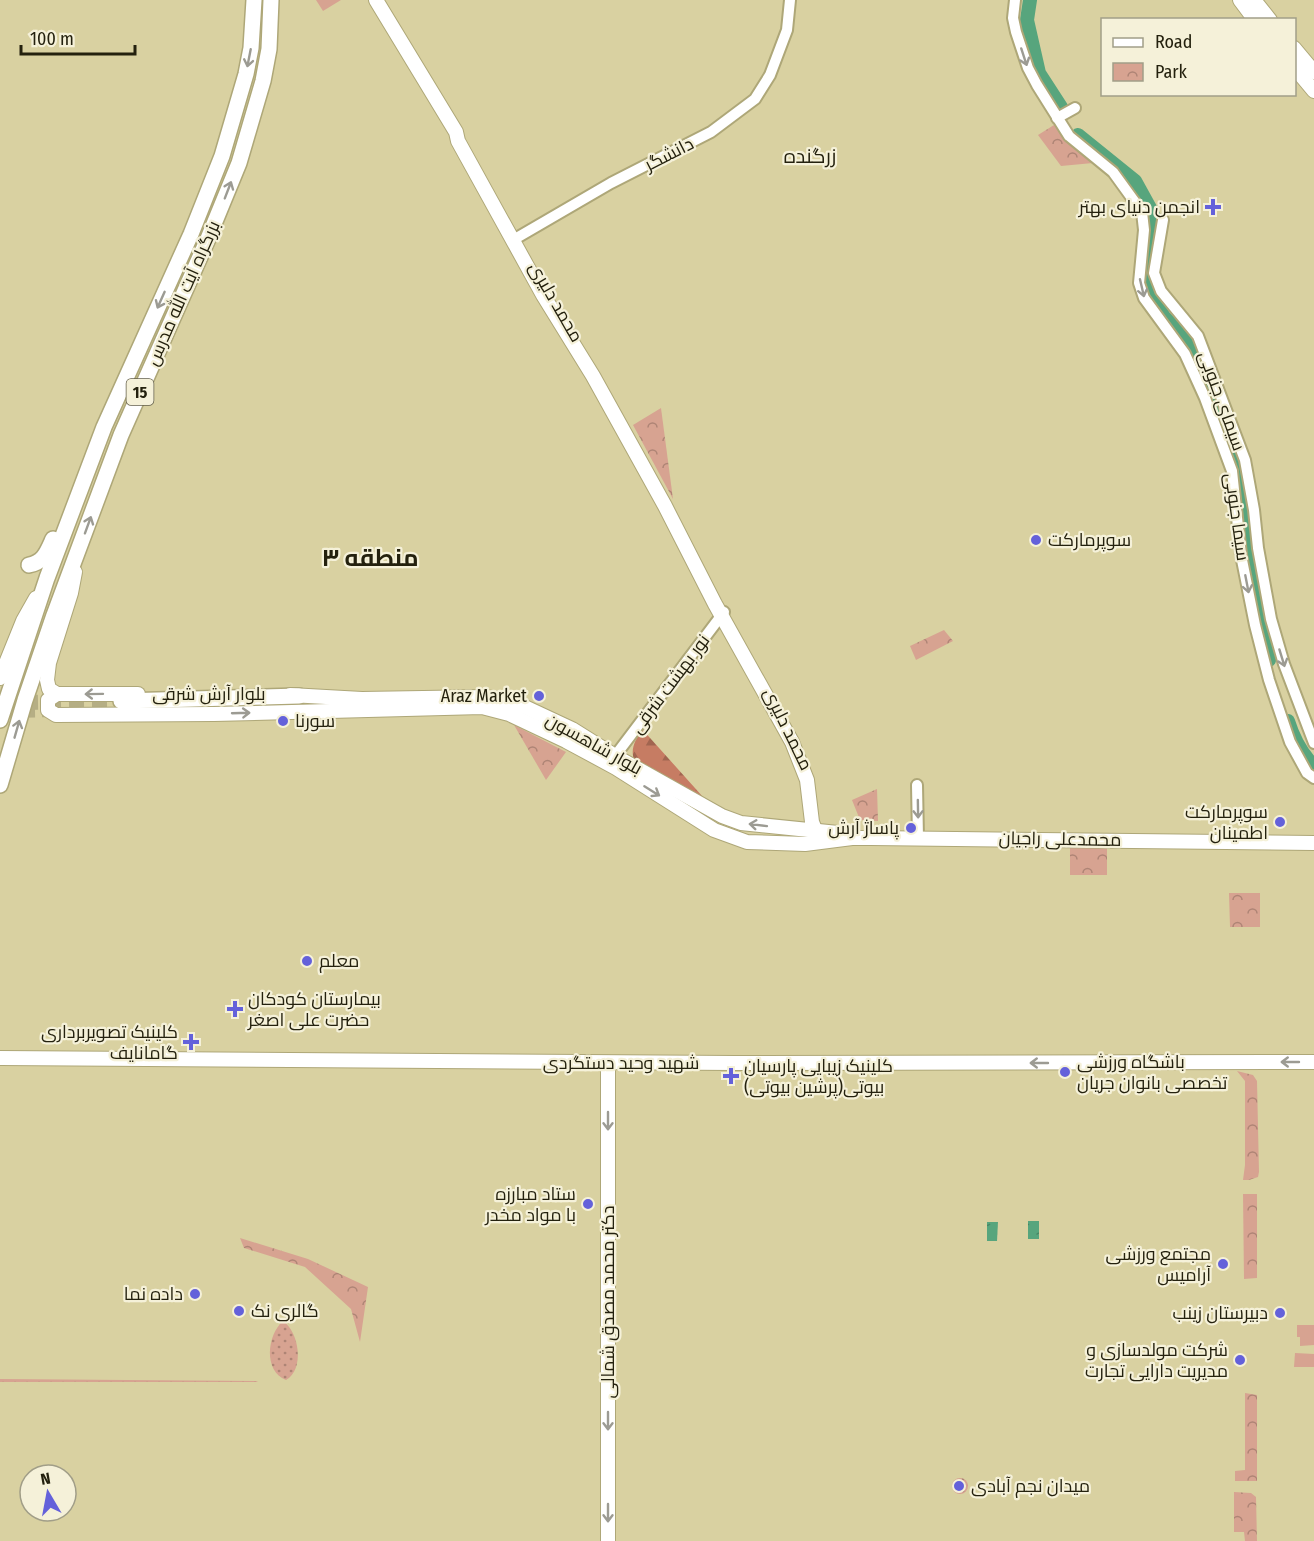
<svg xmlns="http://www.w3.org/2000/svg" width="1314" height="1541" font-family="'Fira Sans Condensed',Cairo,sans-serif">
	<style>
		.grass { fill: url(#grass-dots) }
		.forest { fill: url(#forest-firs) }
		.park { fill: url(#park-crowns) }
		.garden { fill: #d7a391 }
		.water { fill: url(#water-ripples) }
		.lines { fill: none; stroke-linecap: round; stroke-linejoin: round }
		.river { stroke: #57a57d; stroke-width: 14 }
		.major-tunnel { stroke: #b5ae84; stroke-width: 14; stroke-dasharray: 14 7; stroke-linecap: butt }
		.highway-tunnel { stroke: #b5ae84; stroke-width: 15; stroke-dasharray: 15 8; stroke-linecap: butt }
		.minor-casing { stroke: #aea778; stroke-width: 14 }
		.major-casing { stroke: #aea778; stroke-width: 16 }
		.highway-casing { stroke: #aea778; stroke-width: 18 }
		.minor { stroke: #fff; stroke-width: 10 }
		.major { stroke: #fff; stroke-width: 14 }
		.highway { stroke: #fff; stroke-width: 15 }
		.oneway { stroke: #9c9b93 }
		.poi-dot { fill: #6461da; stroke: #f5f1d9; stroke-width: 2 }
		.labels { text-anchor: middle; stroke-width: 4.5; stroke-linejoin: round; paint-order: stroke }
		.shield { fill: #f5f1d9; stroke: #635f4b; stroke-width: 1.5 }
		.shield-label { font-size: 16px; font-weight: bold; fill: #24210e }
		.street-label { font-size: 18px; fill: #24210e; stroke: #f5f1d9 }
		.poi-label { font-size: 18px; fill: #24210e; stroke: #f5f1d9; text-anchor: end }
		.neighbourhood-label { font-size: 20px; fill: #24210e; stroke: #f5f1d9 }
		.district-label { font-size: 24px; font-weight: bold; fill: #24210e; stroke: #f5f1d9 }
	</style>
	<defs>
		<pattern id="grass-dots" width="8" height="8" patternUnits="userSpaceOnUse" patternTransform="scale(1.5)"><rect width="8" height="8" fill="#d7a391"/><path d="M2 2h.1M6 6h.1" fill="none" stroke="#ae8475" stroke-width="1.8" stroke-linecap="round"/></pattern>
		<pattern id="forest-firs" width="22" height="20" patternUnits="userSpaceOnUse" patternTransform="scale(1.5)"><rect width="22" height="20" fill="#c67c63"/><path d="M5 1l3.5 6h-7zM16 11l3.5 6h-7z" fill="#a16550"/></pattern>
		<pattern id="park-crowns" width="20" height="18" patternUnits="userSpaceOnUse" patternTransform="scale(1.5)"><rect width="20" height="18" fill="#d7a391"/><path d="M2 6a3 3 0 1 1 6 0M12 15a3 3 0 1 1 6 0" fill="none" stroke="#ae8475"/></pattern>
		<pattern id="water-ripples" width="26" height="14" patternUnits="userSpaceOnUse" patternTransform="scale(1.5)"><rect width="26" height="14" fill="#57a57d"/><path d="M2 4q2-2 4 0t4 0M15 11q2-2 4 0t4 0" fill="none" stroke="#488665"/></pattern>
	</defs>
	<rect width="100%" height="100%" fill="#d9d1a1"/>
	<g class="grass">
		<path d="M283 1321C299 1332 305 1369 286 1380 263 1371 267 1335 283 1321Z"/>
		<polygon points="0,1379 256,1381 258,1382 0,1382"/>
		<circle cx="960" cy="1486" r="8"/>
	</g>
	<path class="forest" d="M642 729 703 797 700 800 635 762C629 749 636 740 642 729Z"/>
	<g class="park">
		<polygon points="316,0 341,0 323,11"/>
		<polygon points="1054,125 1093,163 1061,166 1038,135"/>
		<polygon points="661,408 673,499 633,425"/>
		<polygon points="944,630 953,641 916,660 910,646"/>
		<polygon points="514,725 566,752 546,780"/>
		<polygon points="877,789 878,821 860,820 852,800"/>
		<rect x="1070" y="848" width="37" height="27"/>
		<polygon points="1229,893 1260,893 1260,927 1230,927"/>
		<polygon points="1237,1071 1253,1075 1257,1081 1259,1172 1258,1177 1249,1180 1243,1180 1245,1165 1245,1081"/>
		<polygon points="1243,1194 1257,1194 1257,1278 1244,1279"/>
		<polygon points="240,1238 308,1259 368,1287 360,1342 351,1309 305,1267 244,1248"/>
		<polygon points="1245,1393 1257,1395 1257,1481 1235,1481 1235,1471 1245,1470"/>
		<polygon points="1234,1492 1251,1493 1256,1497 1257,1541 1245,1541 1244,1532 1234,1532"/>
	</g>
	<g class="garden">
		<polygon points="1297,1325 1314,1325 1314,1345 1300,1346 1300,1337 1297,1337"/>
		<polygon points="1295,1353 1314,1354 1314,1367 1294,1367"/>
	</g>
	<g class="water">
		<rect x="1028" y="1221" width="11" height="18"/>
		<polygon points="987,1222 998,1222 997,1241 987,1241"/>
	</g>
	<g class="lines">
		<g class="river">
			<polyline points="1030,0 1027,20 1039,73 1061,107"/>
			<polyline points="1078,135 1135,181 1151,210 1154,217 1154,230 1145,279 1147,286 1164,317 1192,343 1240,469 1252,582 1269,660"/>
			<path d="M1288 721C1293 737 1302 754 1314 766"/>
		</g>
		<polyline class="major-tunnel" points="0,711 58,710"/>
		<polyline class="highway-tunnel" points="0,703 121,701"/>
		<g class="minor-casing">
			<g id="minor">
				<polyline points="1015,0 1013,18 1016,32 1028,68 1037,85 1069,136 1113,172 1142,212 1144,230 1139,283 1144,298 1185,354 1205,398 1232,471 1241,555 1255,625 1269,680 1290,742 1307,773 1314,778"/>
				<polyline points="1057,118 1075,108"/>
				<polyline points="1163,220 1154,273 1161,291 1198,336 1245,460 1254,510 1258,548 1271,619 1284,664 1314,743"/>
				<polyline points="513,240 611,183 711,132 755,99 770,75 787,30 790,0"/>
				<polyline points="615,756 724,612"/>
				<polyline points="917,785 918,838"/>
			</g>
		</g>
		<g class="major-casing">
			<g id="major">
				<polyline points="376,0 456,132 458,141 543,295 593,376 665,506 715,604 792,742 807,780 812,822 816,832"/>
				<polyline points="1240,0 1255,20"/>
				<polyline points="1254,0 1270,20"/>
				<polyline points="1294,48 1314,72"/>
				<polyline points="1294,67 1314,91"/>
				<polyline points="0,678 23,621 36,598"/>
				<polyline points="57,694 48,700 48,710 56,715 214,714 482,707 509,714 566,741 616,768 714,830 747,842 805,844 852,838 871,838 1314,843"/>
				<polyline points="57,694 138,694"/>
				<polyline points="57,694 49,689 47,680 49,663 71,593 75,572"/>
				<polyline points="290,695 362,699 485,697 512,701 572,729 615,756 722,816 741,823 838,833"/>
				<polyline points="0,1058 734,1063 1314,1062"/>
				<polyline points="608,1063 608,1541"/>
			</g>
		</g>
		<g class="highway-casing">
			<g id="highway">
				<path d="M29 565C44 562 47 552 53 539"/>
				<polyline points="121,701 299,696"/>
				<polyline points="0,720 47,578 104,427 191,234 222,156 246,74 251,48 254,0"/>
				<polyline points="0,785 25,700 54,615 121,435 207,241 239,163 263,81 269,49 271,0"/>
			</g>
		</g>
		<use href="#minor" class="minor"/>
		<use href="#major" class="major"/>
		<use href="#highway" class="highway"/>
	</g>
	<defs><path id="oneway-shaft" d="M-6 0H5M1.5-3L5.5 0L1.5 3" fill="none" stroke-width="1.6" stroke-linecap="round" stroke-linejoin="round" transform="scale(1.5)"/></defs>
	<g class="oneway">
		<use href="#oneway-shaft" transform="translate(1024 57) rotate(72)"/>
		<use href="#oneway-shaft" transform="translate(249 58) rotate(101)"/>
		<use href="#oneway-shaft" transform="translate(228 190) rotate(-69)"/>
		<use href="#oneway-shaft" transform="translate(1142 288) rotate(77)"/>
		<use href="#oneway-shaft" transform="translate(161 300) rotate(114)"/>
		<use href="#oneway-shaft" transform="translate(88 525) rotate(-70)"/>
		<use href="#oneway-shaft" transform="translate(1247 584) rotate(79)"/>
		<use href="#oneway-shaft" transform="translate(1282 658) rotate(73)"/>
		<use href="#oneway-shaft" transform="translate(94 694) rotate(179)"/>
		<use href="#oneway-shaft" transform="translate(241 713) rotate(-2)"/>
		<use href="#oneway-shaft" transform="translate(17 729) rotate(-74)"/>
		<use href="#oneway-shaft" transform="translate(652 791) rotate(32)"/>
		<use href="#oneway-shaft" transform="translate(918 809) rotate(89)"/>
		<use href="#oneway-shaft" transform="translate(758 825) rotate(-173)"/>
		<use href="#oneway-shaft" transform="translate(1290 1062) rotate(180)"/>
		<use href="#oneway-shaft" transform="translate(1039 1063) rotate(180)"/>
		<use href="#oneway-shaft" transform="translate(608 1121) rotate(90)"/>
		<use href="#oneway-shaft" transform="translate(608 1421) rotate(90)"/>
		<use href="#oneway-shaft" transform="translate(608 1513) rotate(90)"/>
	</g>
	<g class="poi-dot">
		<path d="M1210 198h6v6h6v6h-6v6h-6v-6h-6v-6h6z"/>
		<circle cx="1036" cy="540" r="6"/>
		<circle cx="539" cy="696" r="6"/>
		<circle cx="283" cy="721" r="6"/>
		<circle cx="1280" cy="822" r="6"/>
		<circle cx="911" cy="828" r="6"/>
		<circle cx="307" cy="961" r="6"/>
		<path d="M232 1000h6v6h6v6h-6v6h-6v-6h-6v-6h6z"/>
		<path d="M188 1033h6v6h6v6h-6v6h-6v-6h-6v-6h6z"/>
		<circle cx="1065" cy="1072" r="6"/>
		<path d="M728 1067h6v6h6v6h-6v6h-6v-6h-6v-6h6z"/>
		<circle cx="588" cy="1204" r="6"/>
		<circle cx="1223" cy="1264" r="6"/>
		<circle cx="195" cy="1294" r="6"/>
		<circle cx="239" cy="1311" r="6"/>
		<circle cx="1280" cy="1313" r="6"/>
		<circle cx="1240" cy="1360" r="6"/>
		<circle cx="959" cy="1486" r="6"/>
	</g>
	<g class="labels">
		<rect class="shield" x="126.5" y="379" width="27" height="26" rx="4.5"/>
		<g class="shield-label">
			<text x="140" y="398">15</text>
		</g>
		<g class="street-label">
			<text transform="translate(669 154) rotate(-27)" y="6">دانشگر</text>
			<text transform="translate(183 293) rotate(-66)" y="6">بزرگراه آیت الله مدرس</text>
			<text transform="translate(556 302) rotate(60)" y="6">محمد دلیری</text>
			<text transform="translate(1222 401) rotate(70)" y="6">سیمای جنوبی</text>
			<text transform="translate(1237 517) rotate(82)" y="6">سیما جنوبی</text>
			<text transform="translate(670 684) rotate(-53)" y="6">نور بهشت شرقی</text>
			<text x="209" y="700">بلوار آرش شرقی</text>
			<text transform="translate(788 729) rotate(64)" y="6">محمد دلیری</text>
			<text transform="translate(594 744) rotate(29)" y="6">بلوار شاهسون</text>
			<text transform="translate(1060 839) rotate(1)" y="6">محمدعلی راجیان</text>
			<text x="621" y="1069">شهید وحید دستگردی</text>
			<text transform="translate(608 1302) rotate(-90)" y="6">دکتر محمد مصدق شمالی</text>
		</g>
		<g class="poi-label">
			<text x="1200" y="213">انجمن دنیای بهتر</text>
			<text x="1048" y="546" text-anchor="start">سوپرمارکت</text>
			<text x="527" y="702">Araz Market</text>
			<text x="295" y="727" text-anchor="start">سورنا</text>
			<text x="1268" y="818">سوپرمارکت<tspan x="1268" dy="21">اطمینان</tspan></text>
			<text x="899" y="834">پاساژ آرش</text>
			<text x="319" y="967" text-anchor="start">معلم</text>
			<text x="248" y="1005" text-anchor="start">بیمارستان کودکان<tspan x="248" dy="21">حضرت علی اصغر</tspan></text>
			<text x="178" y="1038">کلینیک تصویربرداری<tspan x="178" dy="21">گامانایف</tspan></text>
			<text x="1077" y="1068" text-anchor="start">باشگاه ورزشی<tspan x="1077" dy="21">تخصصی بانوان جریان</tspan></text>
			<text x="744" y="1072" text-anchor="start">کلینیک زیبایی پارسیان<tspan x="744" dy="21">بیوتی(پرشین بیوتی)</tspan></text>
			<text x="576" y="1200">ستاد مبارزه<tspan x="576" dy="21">با مواد مخدر</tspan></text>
			<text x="1211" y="1260">مجتمع ورزشی<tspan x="1211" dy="21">آرامیس</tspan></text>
			<text x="183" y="1300">داده نما</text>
			<text x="251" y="1317" text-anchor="start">گالری نک</text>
			<text x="1268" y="1319">دبیرستان زینب</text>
			<text x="1228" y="1356">شرکت مولدسازی و<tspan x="1228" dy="21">مدیریت دارایی تجارت</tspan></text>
			<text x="971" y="1492" text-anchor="start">میدان نجم آبادی</text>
		</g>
		<g class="neighbourhood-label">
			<text x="810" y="163">زرگنده</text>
		</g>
		<g class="district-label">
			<text x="370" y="566">منطقه ۳</text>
		</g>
	</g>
	<rect x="1101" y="18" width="195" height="78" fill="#f5f1d9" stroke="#a19e88" stroke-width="1.5"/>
	<rect x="1113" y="38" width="30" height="9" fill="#ffffff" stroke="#a19e88" stroke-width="1.5"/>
	<text x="1155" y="48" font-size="18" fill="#24210e">Road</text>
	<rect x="1113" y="63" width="30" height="18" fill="url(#park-crowns)" stroke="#a19e88" stroke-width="1.5"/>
	<text x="1155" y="78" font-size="18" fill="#24210e">Park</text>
	<g transform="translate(48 1493) rotate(350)"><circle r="28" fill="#f5f1d9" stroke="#a19e88" stroke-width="1.5"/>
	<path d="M0-4.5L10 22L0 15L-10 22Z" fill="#6461da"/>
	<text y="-9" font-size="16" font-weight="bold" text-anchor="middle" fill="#24210e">N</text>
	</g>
	<path d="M21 45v9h114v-9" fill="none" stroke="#24210e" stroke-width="3"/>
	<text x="30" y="45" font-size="18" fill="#24210e" stroke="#f5f1d9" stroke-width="4.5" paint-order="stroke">100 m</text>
</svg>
